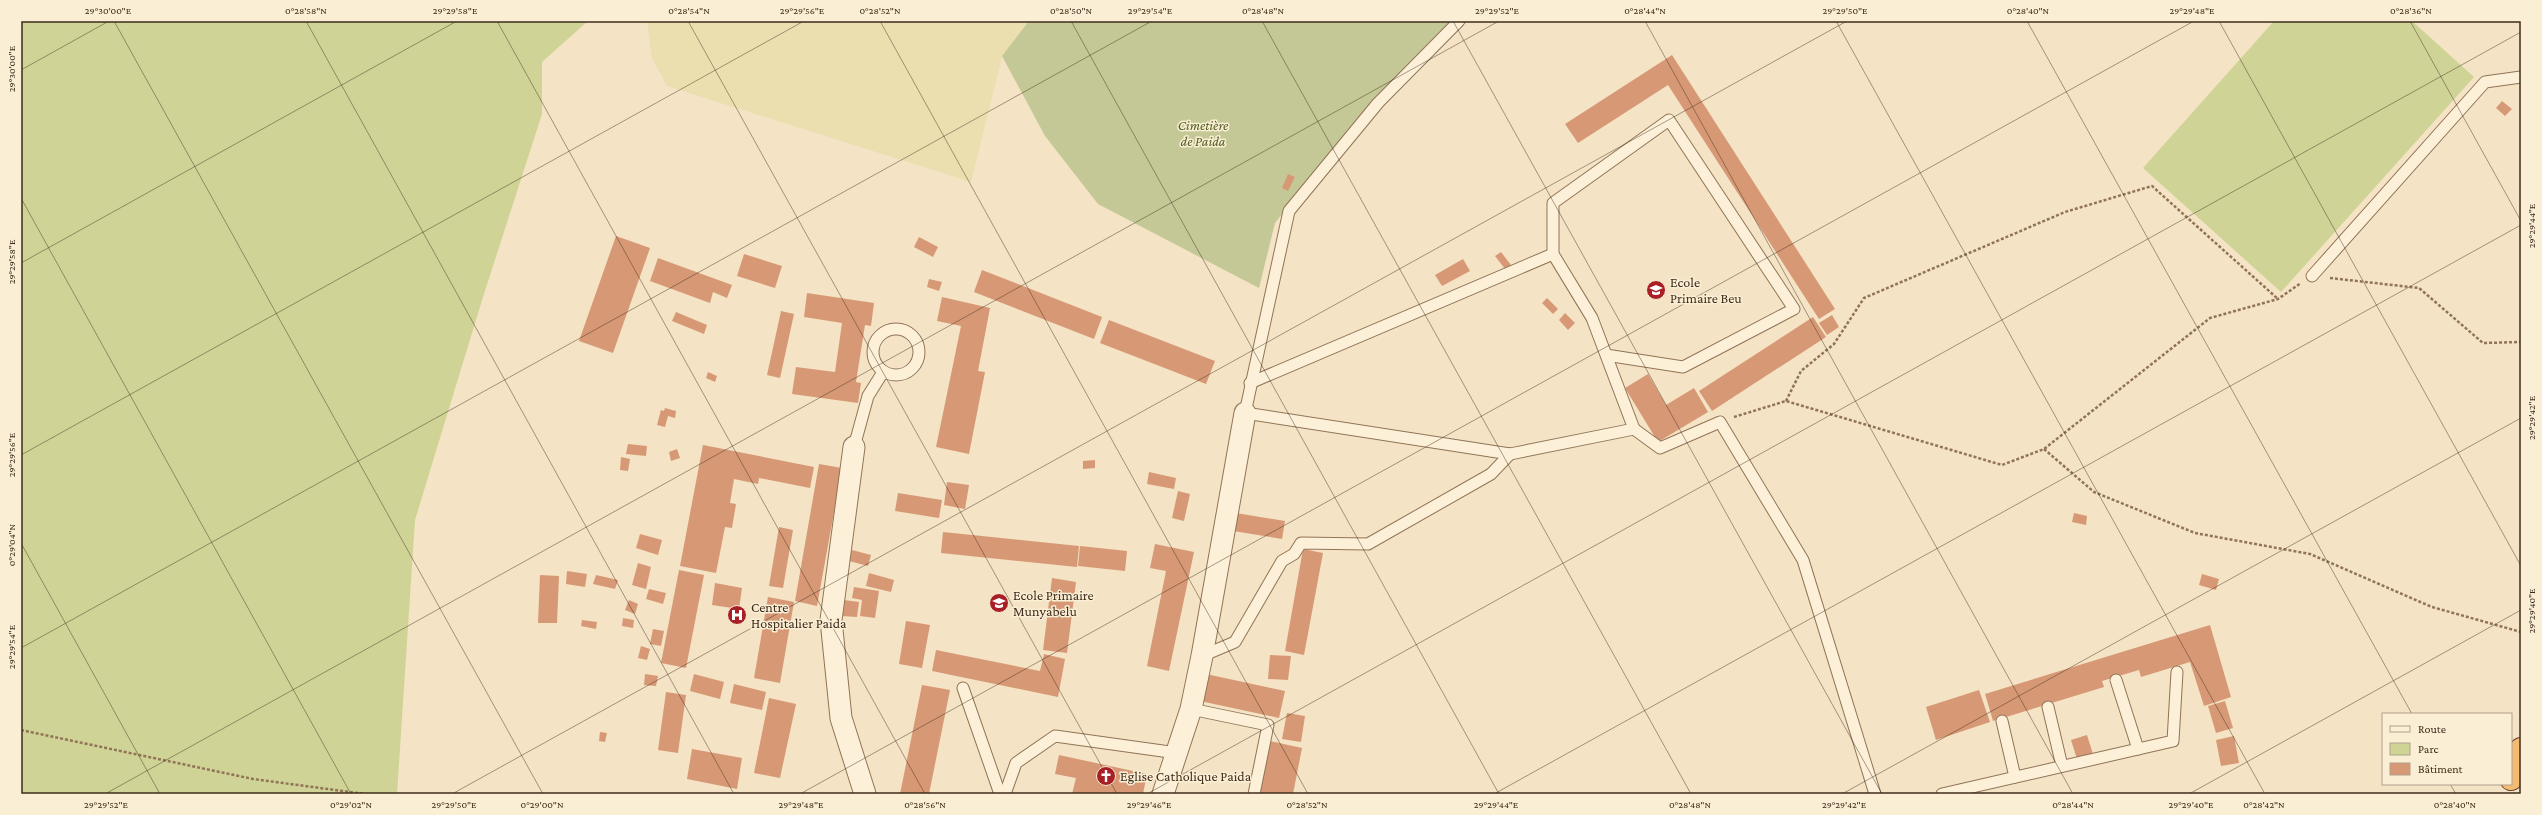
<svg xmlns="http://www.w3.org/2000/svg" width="2542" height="815" font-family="'Crimson Pro',serif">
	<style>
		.farmland { fill: #ebdfb0 }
		.green { fill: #cfd496 }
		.cemetery { fill: #c4c896 }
		.building { fill: #d79975 }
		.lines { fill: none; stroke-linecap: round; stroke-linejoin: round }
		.service-casing { stroke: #917457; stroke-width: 13 }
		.minor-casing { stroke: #917457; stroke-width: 23 }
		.trunk-casing { stroke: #5f412c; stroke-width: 24 }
		.path { stroke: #917457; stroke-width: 2.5; stroke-dasharray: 3 2; stroke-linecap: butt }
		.service { stroke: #fdf0d8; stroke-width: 11 }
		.minor { stroke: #fdf0d8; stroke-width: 21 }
		.trunk { stroke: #f4bc70; stroke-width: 22 }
		.ticks { fill: none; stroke: #3f2c1d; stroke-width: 1; stroke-opacity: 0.45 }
		.labels { text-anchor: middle; stroke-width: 3; stroke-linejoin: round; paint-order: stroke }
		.park-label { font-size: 14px; font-style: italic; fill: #525e21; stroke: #faeed4 }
		.poi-label { font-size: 14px; fill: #3f2c1d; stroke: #faeed4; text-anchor: start }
		.neatline { fill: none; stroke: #3f2c1d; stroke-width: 1.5 }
		.ticks-label { font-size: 10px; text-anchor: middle; fill: #3f2c1d }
	</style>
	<rect width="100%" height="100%" fill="#f4e3c4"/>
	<polygon class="farmland" points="647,21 1029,21 1002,57 971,182 667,86 652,58"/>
	<g class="green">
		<polygon points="21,21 588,21 542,62 542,114 483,297 415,520 397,794 21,794"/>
		<polygon points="2274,21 2412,21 2474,77 2281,292 2143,168"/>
	</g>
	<polygon class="cemetery" points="1029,21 1452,21 1330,152 1275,223 1259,288 1098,204 1045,136 1002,56"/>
	<g class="building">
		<polygon points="1672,55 1835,309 1819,319 1668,85 1578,143 1565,124"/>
		<polygon points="2502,101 2512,109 2505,116 2496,108"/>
		<polygon points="1288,174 1295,177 1288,191 1282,188"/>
		<polygon points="616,236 650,248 613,353 579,341"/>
		<polygon points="919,237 938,247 933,257 914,247"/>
		<polygon points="1501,252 1511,265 1505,269 1495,256"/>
		<polygon points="744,254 782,266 775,288 737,276"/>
		<polygon points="658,258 732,285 727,298 713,292 710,303 650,281"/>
		<polygon points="1463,259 1470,271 1442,286 1435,275"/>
		<polygon points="982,270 1102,317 1094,339 974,292"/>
		<polygon points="929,279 942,282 939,291 927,287"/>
		<polygon points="807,293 874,303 871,326 865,325 856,382 861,383 858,403 792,394 796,367 835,372 842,323 804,317"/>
		<polygon points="942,297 990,308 978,371 985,372 969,454 936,447 961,326 937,321"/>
		<polygon points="1547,298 1558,309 1553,314 1542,303"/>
		<polygon points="781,311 794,314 780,378 767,375"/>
		<polygon points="676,312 707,325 704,334 672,321"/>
		<polygon points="1565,313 1575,323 1568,330 1559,320"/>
		<polygon points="1832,315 1839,327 1827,335 1819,323"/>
		<polygon points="1813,317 1826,337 1712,411 1699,391"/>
		<polygon points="1109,320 1215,361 1206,384 1100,343"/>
		<polygon points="708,372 717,376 715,382 706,378"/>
		<polygon points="1648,374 1666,405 1694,388 1708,412 1658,442 1625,388"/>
		<polygon points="665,408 676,411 675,418 668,416 665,427 657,425 661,410 664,411"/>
		<polygon points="628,444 647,446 646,456 626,454"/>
		<polygon points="703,445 814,467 810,488 759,478 758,484 734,479 730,503 736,504 732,528 725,527 716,573 680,566"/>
		<polygon points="677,449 680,458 671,461 669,452"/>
		<polygon points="621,457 630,459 628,471 620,470"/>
		<polygon points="1095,460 1095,468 1083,469 1083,461"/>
		<polygon points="819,464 842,468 817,606 795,601"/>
		<polygon points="1149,472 1176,478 1174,489 1147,484"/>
		<polygon points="947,482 969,485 965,509 944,505"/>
		<polygon points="1178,491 1190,494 1184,521 1172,518"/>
		<polygon points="898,493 942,500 939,518 895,511"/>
		<polygon points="1236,513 1285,521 1282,539 1233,531"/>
		<polygon points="2074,513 2087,516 2086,525 2072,522"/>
		<polygon points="779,527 793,530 783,588 769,586"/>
		<polygon points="943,532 1079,546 1077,567 941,553"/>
		<polygon points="640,534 662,540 658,555 636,548"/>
		<polygon points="1155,544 1194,552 1169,671 1147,666 1166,571 1150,568"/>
		<polygon points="1080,546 1127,551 1125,571 1078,566"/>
		<polygon points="1303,549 1323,553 1304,655 1285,651"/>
		<polygon points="852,550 871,555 868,566 849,561"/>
		<polygon points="638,563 651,567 646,589 632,585"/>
		<polygon points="679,570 704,575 686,668 661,663"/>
		<polygon points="567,571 587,574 585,587 566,584"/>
		<polygon points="869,573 894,580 891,592 866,586"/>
		<polygon points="2202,574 2219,579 2216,590 2199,585"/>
		<polygon points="540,575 559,576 557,623 538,623"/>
		<polygon points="596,575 618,580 615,589 593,584"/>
		<polygon points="1052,578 1076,582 1067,653 1043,650"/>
		<polygon points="715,583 742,588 739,609 712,605"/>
		<polygon points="854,587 879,591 875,618 860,616 862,600 852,598"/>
		<polygon points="649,589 666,593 663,604 646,599"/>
		<polygon points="768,597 794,602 780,683 754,678"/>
		<polygon points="629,600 638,604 635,614 625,610"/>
		<polygon points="844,600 859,602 857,617 842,616"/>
		<polygon points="623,618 634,620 633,628 622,626"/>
		<polygon points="582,620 597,622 596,629 581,626"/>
		<polygon points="906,621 930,625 922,668 899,664"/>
		<polygon points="2210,625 2231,697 2204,706 2190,662 2141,677 2139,670 2102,681 2104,687 1993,721 1985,694"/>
		<polygon points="653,629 664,631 661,646 650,644"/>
		<polygon points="641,646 650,649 647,660 638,658"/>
		<polygon points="936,650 1040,671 1044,654 1065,659 1058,697 932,671"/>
		<polygon points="1270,655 1291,656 1288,680 1268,679"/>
		<polygon points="645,674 658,676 656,686 644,685"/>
		<polygon points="694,674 724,682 720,699 690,691"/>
		<polygon points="1206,674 1285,691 1279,718 1200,701"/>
		<polygon points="734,684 766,692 762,710 730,703"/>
		<polygon points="922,685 950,690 929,794 900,794"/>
		<polygon points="1979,690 1990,722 1936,740 1926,707"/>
		<polygon points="666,692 686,695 678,753 658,750"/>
		<polygon points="769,698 796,704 780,778 754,773"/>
		<polygon points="2225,701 2233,728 2216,733 2208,706"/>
		<polygon points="1287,713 1305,716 1301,742 1282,739"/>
		<polygon points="600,732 607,733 605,742 599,741"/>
		<polygon points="2087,735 2093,754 2077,759 2071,740"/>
		<polygon points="2234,736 2239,763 2221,766 2216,740"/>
		<polygon points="1270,741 1302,748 1293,794 1260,794"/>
		<polygon points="692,749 742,758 737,789 687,779"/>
		<polygon points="1059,755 1147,774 1143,794 1072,794 1076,778 1055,774"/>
	</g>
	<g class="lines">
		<g class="service-casing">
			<g id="service">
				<polyline points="1459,21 1378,103 1289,211 1245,413 1510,454 1634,429 1660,448 1720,422 1803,560 1875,794"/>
				<polyline points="2312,276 2485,82 2521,77"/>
				<circle cx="896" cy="352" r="23"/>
				<polyline points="1606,355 1683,367 1794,309 1669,120 1553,203 1553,254 1592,318 1634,429"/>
				<polyline points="1250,383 1553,254"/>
				<polyline points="854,447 868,396 883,372"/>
				<polyline points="1202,656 1235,642 1282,561 1294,554 1301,543 1368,544 1491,474 1510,454"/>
				<polyline points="2116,680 2138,749"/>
				<polyline points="963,688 1000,794"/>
				<polyline points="2048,707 2062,766"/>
				<polyline points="1191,709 1268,725 1254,794"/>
				<polyline points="2002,721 2015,777"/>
				<polyline points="1005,794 1016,763 1055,736 1177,753"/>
				<polyline points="1942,794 2173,741 2177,672"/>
			</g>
		</g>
		<g class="minor-casing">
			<g id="minor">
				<polyline points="854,447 831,620 841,718 865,794"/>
				<polyline points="1163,794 1191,709 1202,656 1245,413"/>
			</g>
		</g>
		<g class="trunk-casing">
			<polyline id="trunk" points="2511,779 2521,749"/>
		</g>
		<g class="path">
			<polyline points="2330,278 2419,288 2483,343 2521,342"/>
			<polyline points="1786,401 1801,371 1834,344 1864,298 2065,212 2152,186 2278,299"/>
			<polyline points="1734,417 1786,401 2002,465 2044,449 2210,318 2278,299 2301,283"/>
			<polyline points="2044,449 2094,492 2195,533 2310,554 2432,607 2521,632"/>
			<polyline points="21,730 253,779 365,794"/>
		</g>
		<use href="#service" class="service"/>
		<use href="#minor" class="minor"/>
		<use href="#trunk" class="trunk"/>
	</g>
	<path class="ticks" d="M114 21 543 794M306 21 734 794M497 21 925 794M688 21 1117 794M880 21 1308 794M1071 21 1499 794M1262 21 1691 794M1453 21 1882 794M1645 21 2073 794M1836 21 2265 794M2027 21 2412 714M2219 21 2521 566M2410 21 2521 221M21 70 109 21M21 198 351 794M21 263 457 21M21 455 804 21M21 543 160 794M21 648 1152 21M2450 784 2456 794M105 794 1499 21M452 794 1847 21M800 794 2194 21M1147 794 2521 32M1494 794 2521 225M1842 794 2521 418M2189 794 2521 610"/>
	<defs>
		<g id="school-disc" transform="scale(1)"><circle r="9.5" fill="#a81f26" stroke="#faeed4"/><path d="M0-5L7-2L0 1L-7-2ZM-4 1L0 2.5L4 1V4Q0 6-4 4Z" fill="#fff"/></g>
		<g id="hospital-disc" transform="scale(1)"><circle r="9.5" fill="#a81f26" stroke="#faeed4"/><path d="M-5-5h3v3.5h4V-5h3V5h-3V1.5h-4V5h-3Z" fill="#fff"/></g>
		<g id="church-disc" transform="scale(1)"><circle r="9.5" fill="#a81f26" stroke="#faeed4"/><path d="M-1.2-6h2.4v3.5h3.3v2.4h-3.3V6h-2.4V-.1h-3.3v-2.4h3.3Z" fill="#fff"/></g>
	</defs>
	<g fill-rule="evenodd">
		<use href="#school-disc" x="1656" y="290"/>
		<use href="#school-disc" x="999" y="603"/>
		<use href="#hospital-disc" x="737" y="615"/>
		<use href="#church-disc" x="1106" y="776"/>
	</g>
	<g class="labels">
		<g class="park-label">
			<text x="1203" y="130">Cimetière<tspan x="1203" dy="16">de Paida</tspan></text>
		</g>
		<g class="poi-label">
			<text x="1670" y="287">Ecole<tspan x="1670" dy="16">Primaire Beu</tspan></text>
			<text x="1013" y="600">Ecole Primaire<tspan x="1013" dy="16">Munyabelu</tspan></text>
			<text x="751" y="612">Centre<tspan x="751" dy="16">Hospitalier Paida</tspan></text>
			<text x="1120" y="781">Eglise Catholique Paida</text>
		</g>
	</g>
	<rect width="2542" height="815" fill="none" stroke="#faeed4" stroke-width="44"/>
	<rect x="2382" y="713" width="130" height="72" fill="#faeed4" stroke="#afa08b"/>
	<rect x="2390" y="726" width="20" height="6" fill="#fdf0d8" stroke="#afa08b"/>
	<text x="2418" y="733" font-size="12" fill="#3f2c1d">Route</text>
	<rect x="2390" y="743" width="20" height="12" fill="#cfd496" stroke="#afa08b"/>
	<text x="2418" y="753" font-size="12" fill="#3f2c1d">Parc</text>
	<rect x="2390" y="763" width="20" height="12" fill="#d79975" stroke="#afa08b"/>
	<text x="2418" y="773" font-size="12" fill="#3f2c1d">Bâtiment</text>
	<rect x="22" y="22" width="2498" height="771" class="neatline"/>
	<g class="ticks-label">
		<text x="108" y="14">29°30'00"E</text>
		<text x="306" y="14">0°28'58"N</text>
		<text x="455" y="14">29°29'58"E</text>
		<text x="689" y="14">0°28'54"N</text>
		<text x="802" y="14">29°29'56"E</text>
		<text x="880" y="14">0°28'52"N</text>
		<text x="1071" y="14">0°28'50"N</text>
		<text x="1150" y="14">29°29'54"E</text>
		<text x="1263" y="14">0°28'48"N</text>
		<text x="1497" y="14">29°29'52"E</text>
		<text x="1645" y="14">0°28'44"N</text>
		<text x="1845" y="14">29°29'50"E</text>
		<text x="2028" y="14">0°28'40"N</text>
		<text x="2192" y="14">29°29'48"E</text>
		<text x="2411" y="14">0°28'36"N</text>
		<text transform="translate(11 69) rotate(-90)" y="4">29°30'00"E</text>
		<text transform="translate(2531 226) rotate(-90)" y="4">29°29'44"E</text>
		<text transform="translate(11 262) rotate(-90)" y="4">29°29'58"E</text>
		<text transform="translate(2531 418) rotate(-90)" y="4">29°29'42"E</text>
		<text transform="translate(11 455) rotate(-90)" y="4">29°29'56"E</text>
		<text transform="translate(11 545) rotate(-90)" y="4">0°29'04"N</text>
		<text transform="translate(2531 611) rotate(-90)" y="4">29°29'40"E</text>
		<text transform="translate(11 647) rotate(-90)" y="4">29°29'54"E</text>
		<text x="106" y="808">29°29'52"E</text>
		<text x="351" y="808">0°29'02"N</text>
		<text x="454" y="808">29°29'50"E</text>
		<text x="542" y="808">0°29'00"N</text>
		<text x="801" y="808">29°29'48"E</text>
		<text x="925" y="808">0°28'56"N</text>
		<text x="1149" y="808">29°29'46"E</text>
		<text x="1307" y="808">0°28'52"N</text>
		<text x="1496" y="808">29°29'44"E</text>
		<text x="1690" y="808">0°28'48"N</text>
		<text x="1844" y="808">29°29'42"E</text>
		<text x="2073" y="808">0°28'44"N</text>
		<text x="2191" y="808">29°29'40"E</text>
		<text x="2264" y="808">0°28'42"N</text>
		<text x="2455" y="808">0°28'40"N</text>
	</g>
</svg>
